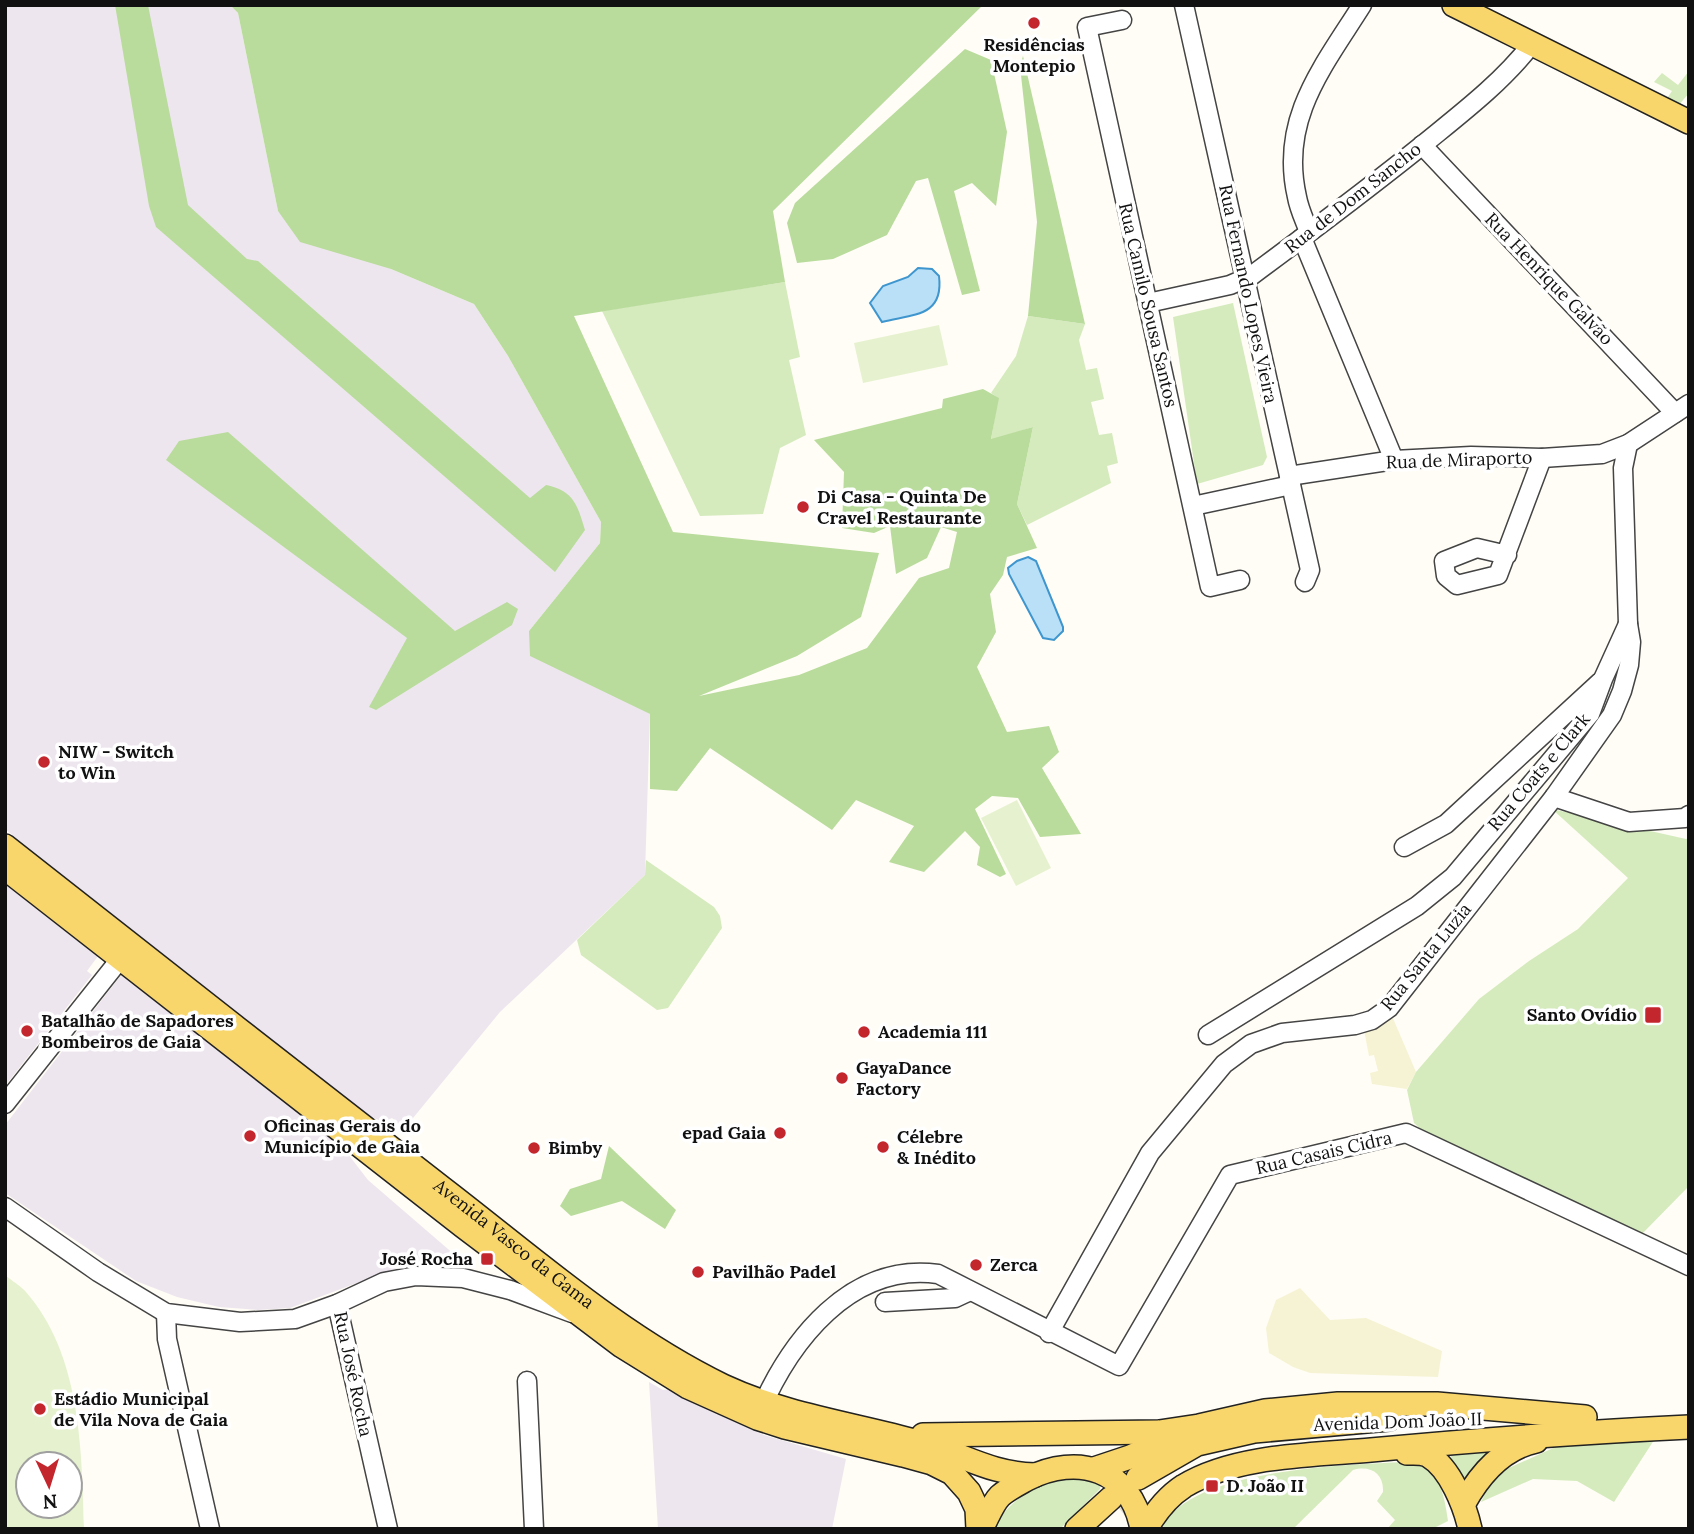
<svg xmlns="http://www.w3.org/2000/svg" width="1694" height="1534" font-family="Lora,serif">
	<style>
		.industrial { fill: #eee6ef }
		.farmland { fill: #f6f3d4 }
		.green { fill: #d5ebbd }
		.forest { fill: #b9dc9c }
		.pitch { fill: #e6f2cf; fill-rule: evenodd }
		.water { fill: #b9e0f7; stroke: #3f96cf; stroke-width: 2 }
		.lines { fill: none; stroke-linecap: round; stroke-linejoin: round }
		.major-tunnel { stroke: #dbdad3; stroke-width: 23; stroke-dasharray: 23 11; stroke-linecap: butt }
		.minor-casing { stroke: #444; stroke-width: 21 }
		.major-casing { stroke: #222; stroke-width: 26 }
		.minor { stroke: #fff; stroke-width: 18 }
		.major { stroke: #f9d66b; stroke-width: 23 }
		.poi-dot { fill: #c4262e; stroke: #fff; stroke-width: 2.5 }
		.labels { text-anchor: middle; stroke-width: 7; stroke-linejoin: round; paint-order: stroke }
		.poi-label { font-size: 18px; font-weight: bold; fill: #111; stroke: #fff; text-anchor: start }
		.street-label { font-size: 18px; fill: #111; stroke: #fff }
	</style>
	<rect width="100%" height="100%" fill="#fffdf5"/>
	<g class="industrial">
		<polygon points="5,5 230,5 238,13 278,211 391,269 474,304 508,356 601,522 600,543 529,631 650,714 645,875 500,1012 404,1129 392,1118 383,1122 372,1117 370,1119 5,829"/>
		<polygon points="5,877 101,952 87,971 92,975 5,1086"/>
		<polygon points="125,970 334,1136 368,1180 470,1268 397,1268 290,1308 258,1310 219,1307 177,1297 136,1281 5,1193 5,1125"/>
		<polygon points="649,1382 663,1390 669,1389 708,1410 764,1435 846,1459 832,1529 658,1529"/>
	</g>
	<g class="farmland">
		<polygon points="1392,1016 1416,1072 1407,1089 1372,1084 1370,1073 1378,1071 1374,1055 1369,1056 1364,1030 1383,1023"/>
		<polygon points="1300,1288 1330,1320 1366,1318 1442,1351 1438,1377 1310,1373 1293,1367 1269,1353 1266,1328 1276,1300"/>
	</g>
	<g class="green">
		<polygon points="1689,71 1689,93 1678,106 1666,100 1672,91 1654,82 1662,73 1678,85"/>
		<polygon points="785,282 800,357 789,360 806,435 780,448 763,514 700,516 602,311"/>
		<polygon points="1233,303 1267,457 1263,465 1197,484 1173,317"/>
		<polygon points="1028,316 1085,324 1079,340 1086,370 1097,368 1104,399 1091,402 1099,435 1112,433 1118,463 1107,466 1111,483 1027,525 1017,504 1033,427 991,440 998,398 991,393 1016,356"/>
		<polygon points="1552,809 1686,839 1689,838 1689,1186 1639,1237 1424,1132 1414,1123 1407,1090 1416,1072 1479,999 1529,961 1578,929 1628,878"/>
		<polygon points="646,860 714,907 720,916 722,928 668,1008 657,1010 581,955 577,940 645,875"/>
		<polygon points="1656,1437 1614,1502 1577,1481 1533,1479 1481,1502 1491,1481 1502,1471 1560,1445"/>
		<polygon points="1497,1450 1463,1484 1450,1455"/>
		<path d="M1422 1461C1440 1476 1445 1498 1448 1521L1432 1529H1387L1395 1520 1377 1501 1383 1492C1384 1473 1370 1465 1353 1470L1293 1529H1162C1188 1465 1362 1465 1422 1461Z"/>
		<path d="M1073 1479 1100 1483V1489L1060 1529H992C1012 1498 1036 1481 1073 1479Z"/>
	</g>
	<g class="forest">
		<path d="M115 5H148L188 205 247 259 258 261 530 498 546 485C574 491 577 504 585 530L555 572 156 227 149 206Z"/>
		<polygon points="230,5 983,5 773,211 785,282 574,316 673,532 879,553 861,617 797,656 699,696 799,675 867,648 919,578 949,568 957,532 941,527 927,558 896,574 890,526 874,533 842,528 844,472 814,440 942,408 943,399 983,389 999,398 991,439 1033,427 1017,504 1037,548 1007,557 1003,575 990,594 996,632 977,667 1007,732 1049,726 1059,752 1042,768 1081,834 1040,837 1018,798 992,796 975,809 1006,874 1000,877 977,865 980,847 965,831 924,872 889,862 914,826 856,800 832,830 710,748 677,791 650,789 650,714 530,656 529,631 600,543 601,522 508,356 474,304 391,269 300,242 278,211 238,13"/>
		<polygon points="965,49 991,60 1007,132 996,206 972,183 954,191 980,291 962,295 928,178 916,181 887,235 833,259 797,263 787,223 795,203"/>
		<polygon points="1023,56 1085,324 1028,316 1037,222 1020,66"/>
		<polygon points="228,432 455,631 507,602 518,609 512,625 376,710 369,707 407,638 166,460 179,441"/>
		<polygon points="609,1146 676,1210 665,1229 622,1201 571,1216 560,1206 570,1189 601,1179"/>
	</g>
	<g class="pitch">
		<polygon points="939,325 948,365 863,383 854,343"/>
		<polygon points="1017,800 1051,868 1016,886 981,818"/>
		<path d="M5 1275C12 1281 21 1286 26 1292 81 1355 82 1450 84 1529H5ZM28 1464H70V1506H28Z"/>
	</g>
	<g class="water">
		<path d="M918 268 932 269 939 276C944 317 913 314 882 322L870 303 883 286 908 277Z"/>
		<polygon points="1028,557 1036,561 1063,627 1063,631 1054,640 1043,638 1009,574 1008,568 1017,561"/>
	</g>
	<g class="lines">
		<polyline class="major-tunnel" points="1119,1508 1145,1488"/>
		<g class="minor-casing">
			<g id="minor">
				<polyline points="1184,5 1310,570 1305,582"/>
				<polyline points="1122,20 1087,27 1210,587 1240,580"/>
				<polyline points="1422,145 1675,413"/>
				<path d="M1309 232C1305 221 1299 209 1297 197 1279 119 1323 67 1362 5"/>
				<polyline points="1302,238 1394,460"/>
				<path d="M1148 303 1230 285 1251 276C1309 233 1368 189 1425 143 1463 112 1501 83 1531 45"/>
				<polyline points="1289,476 1394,460 1471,456 1542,458 1602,454 1628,444 1689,404"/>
				<polyline points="1193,506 1291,485"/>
				<polyline points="1507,555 1477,548 1444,561 1446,576 1457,585 1498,575 1542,458"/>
				<polyline points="1554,797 1629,822 1685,818 1689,815"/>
				<polyline points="1404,847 1446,824 1600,682"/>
				<polyline points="1208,1035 1417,906 1453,877 1590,714 1603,679 1628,624"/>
				<polyline points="5,1104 121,958"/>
				<polyline points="5,1207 98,1272 166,1313 240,1322 295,1319 337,1304 384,1282 416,1276 463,1278 510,1290 572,1313"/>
				<polyline points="885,1302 955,1298 970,1291"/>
				<polyline points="337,1304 388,1529"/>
				<polyline points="166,1313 167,1339 210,1529"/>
				<polyline points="1049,1333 1150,1153 1224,1064 1251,1044 1282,1033 1355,1025 1372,1020 1389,1008 1554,797 1612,715 1622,691 1629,665 1631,642 1628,624 1623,468 1628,444"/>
				<polyline points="527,1381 534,1529"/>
				<path d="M759 1413C790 1341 850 1262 938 1274L1119 1366 1230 1175 1406 1133 1689 1266"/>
			</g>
		</g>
		<g class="major-casing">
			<g id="major">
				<polyline points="1454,5 1689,122"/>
				<path id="s1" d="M5 846C150 960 296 1075 442 1188 532 1257 620 1336 723 1386 785 1415 853 1424 918 1442 961 1453 989 1474 1035 1475"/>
				<polyline points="5,868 463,1226 622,1346 688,1387 757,1418 785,1427 903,1455 932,1463 952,1473 969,1492 977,1509 978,1529"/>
				<polyline points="923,1435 1159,1432 1199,1426 1265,1411 1338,1404 1437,1404 1585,1417"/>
				<path d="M1407 1453C1414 1453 1423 1452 1429 1456 1450 1468 1465 1506 1470 1529"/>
				<polyline points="1094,1469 1130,1457 1177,1436"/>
				<polyline points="1138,1478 1197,1444 1254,1431 1389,1419"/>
				<path d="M1464 1503C1480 1474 1502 1448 1536 1441"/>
				<path d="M981 1529C987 1519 992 1504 1000 1496 1008 1489 1018 1484 1027 1479 1078 1453 1131 1469 1142 1529"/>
				<polyline points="1077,1529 1111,1498"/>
				<path d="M1146 1529C1156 1511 1167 1497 1184 1486 1235 1455 1313 1455 1371 1450 1477 1440 1582 1432 1689 1427"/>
			</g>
		</g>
		<use href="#minor" class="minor"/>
		<use href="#major" class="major"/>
	</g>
	<g class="poi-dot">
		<circle cx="1034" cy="23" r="7"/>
		<circle cx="803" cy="507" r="7"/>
		<circle cx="44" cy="762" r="7"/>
		<rect x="1644" y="1006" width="18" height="18" rx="3.5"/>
		<circle cx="27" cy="1031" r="7"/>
		<circle cx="864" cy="1032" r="7"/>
		<circle cx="842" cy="1078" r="7"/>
		<circle cx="780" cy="1133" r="7"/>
		<circle cx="250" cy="1136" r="7"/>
		<circle cx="883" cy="1147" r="7"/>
		<circle cx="534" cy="1148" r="7"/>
		<rect x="480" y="1252" width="14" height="14" rx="3.5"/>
		<circle cx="976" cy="1265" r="7"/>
		<circle cx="698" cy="1272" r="7"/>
		<circle cx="40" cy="1409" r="7"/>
		<rect x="1205" y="1479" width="14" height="14" rx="3.5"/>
	</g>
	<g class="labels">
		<g class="poi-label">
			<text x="1034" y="51" text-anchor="middle">Residências<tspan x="1034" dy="21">Montepio</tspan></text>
			<text x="817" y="503">Di Casa - Quinta De<tspan x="817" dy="21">Cravel Restaurante</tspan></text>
			<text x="58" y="758">NIW - Switch<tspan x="58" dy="21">to Win</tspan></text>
			<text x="1637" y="1021" text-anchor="end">Santo Ovídio</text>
			<text x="41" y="1027">Batalhão de Sapadores<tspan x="41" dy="21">Bombeiros de Gaia</tspan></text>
			<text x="878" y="1038">Academia 111</text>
			<text x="856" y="1074">GayaDance<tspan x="856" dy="21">Factory</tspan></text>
			<text x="264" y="1132">Oficinas Gerais do<tspan x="264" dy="21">Município de Gaia</tspan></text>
			<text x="766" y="1139" text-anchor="end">epad Gaia</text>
			<text x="897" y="1143">Célebre<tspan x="897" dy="21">&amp; Inédito</tspan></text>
			<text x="548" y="1154">Bimby</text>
			<text x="473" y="1265" text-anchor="end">José Rocha</text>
			<text x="990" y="1271">Zerca</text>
			<text x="712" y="1278">Pavilhão Padel</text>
			<text x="54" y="1405">Estádio Municipal<tspan x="54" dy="21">de Vila Nova de Gaia</tspan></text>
			<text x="1226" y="1492">D. João II</text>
		</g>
		<g class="street-label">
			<text transform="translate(1353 198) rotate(-38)" y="6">Rua de Dom Sancho</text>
			<text transform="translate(1549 279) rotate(46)" y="6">Rua Henrique Galvão</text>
			<text transform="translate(1248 294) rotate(78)" y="6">Rua Fernando Lopes Vieira</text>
			<text transform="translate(1148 305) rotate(77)" y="6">Rua Camilo Sousa Santos</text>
			<text transform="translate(1459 460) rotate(-2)" y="6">Rua de Miraporto</text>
			<text transform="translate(1539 772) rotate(-50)" y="6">Rua Coats e Clark</text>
			<text transform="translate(1426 957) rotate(-51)" y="6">Rua Santa Luzia</text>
			<text transform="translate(1324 1153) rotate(-13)" y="6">Rua Casais Cidra</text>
			<text dy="6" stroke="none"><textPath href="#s1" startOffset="646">Avenida Vasco da Gama</textPath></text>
			<text transform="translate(353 1374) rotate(78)" y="6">Rua José Rocha</text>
			<text transform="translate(1398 1422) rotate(-2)" y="6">Avenida Dom João II</text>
		</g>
	</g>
	<rect width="1694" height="1534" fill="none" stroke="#111111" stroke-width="14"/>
	<g transform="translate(49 1485) rotate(176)"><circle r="33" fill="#ffffff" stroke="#a0a0a0" stroke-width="2"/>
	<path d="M0-5L12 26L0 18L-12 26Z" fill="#c4262e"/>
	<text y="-10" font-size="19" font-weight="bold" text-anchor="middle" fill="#111111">N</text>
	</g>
</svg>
